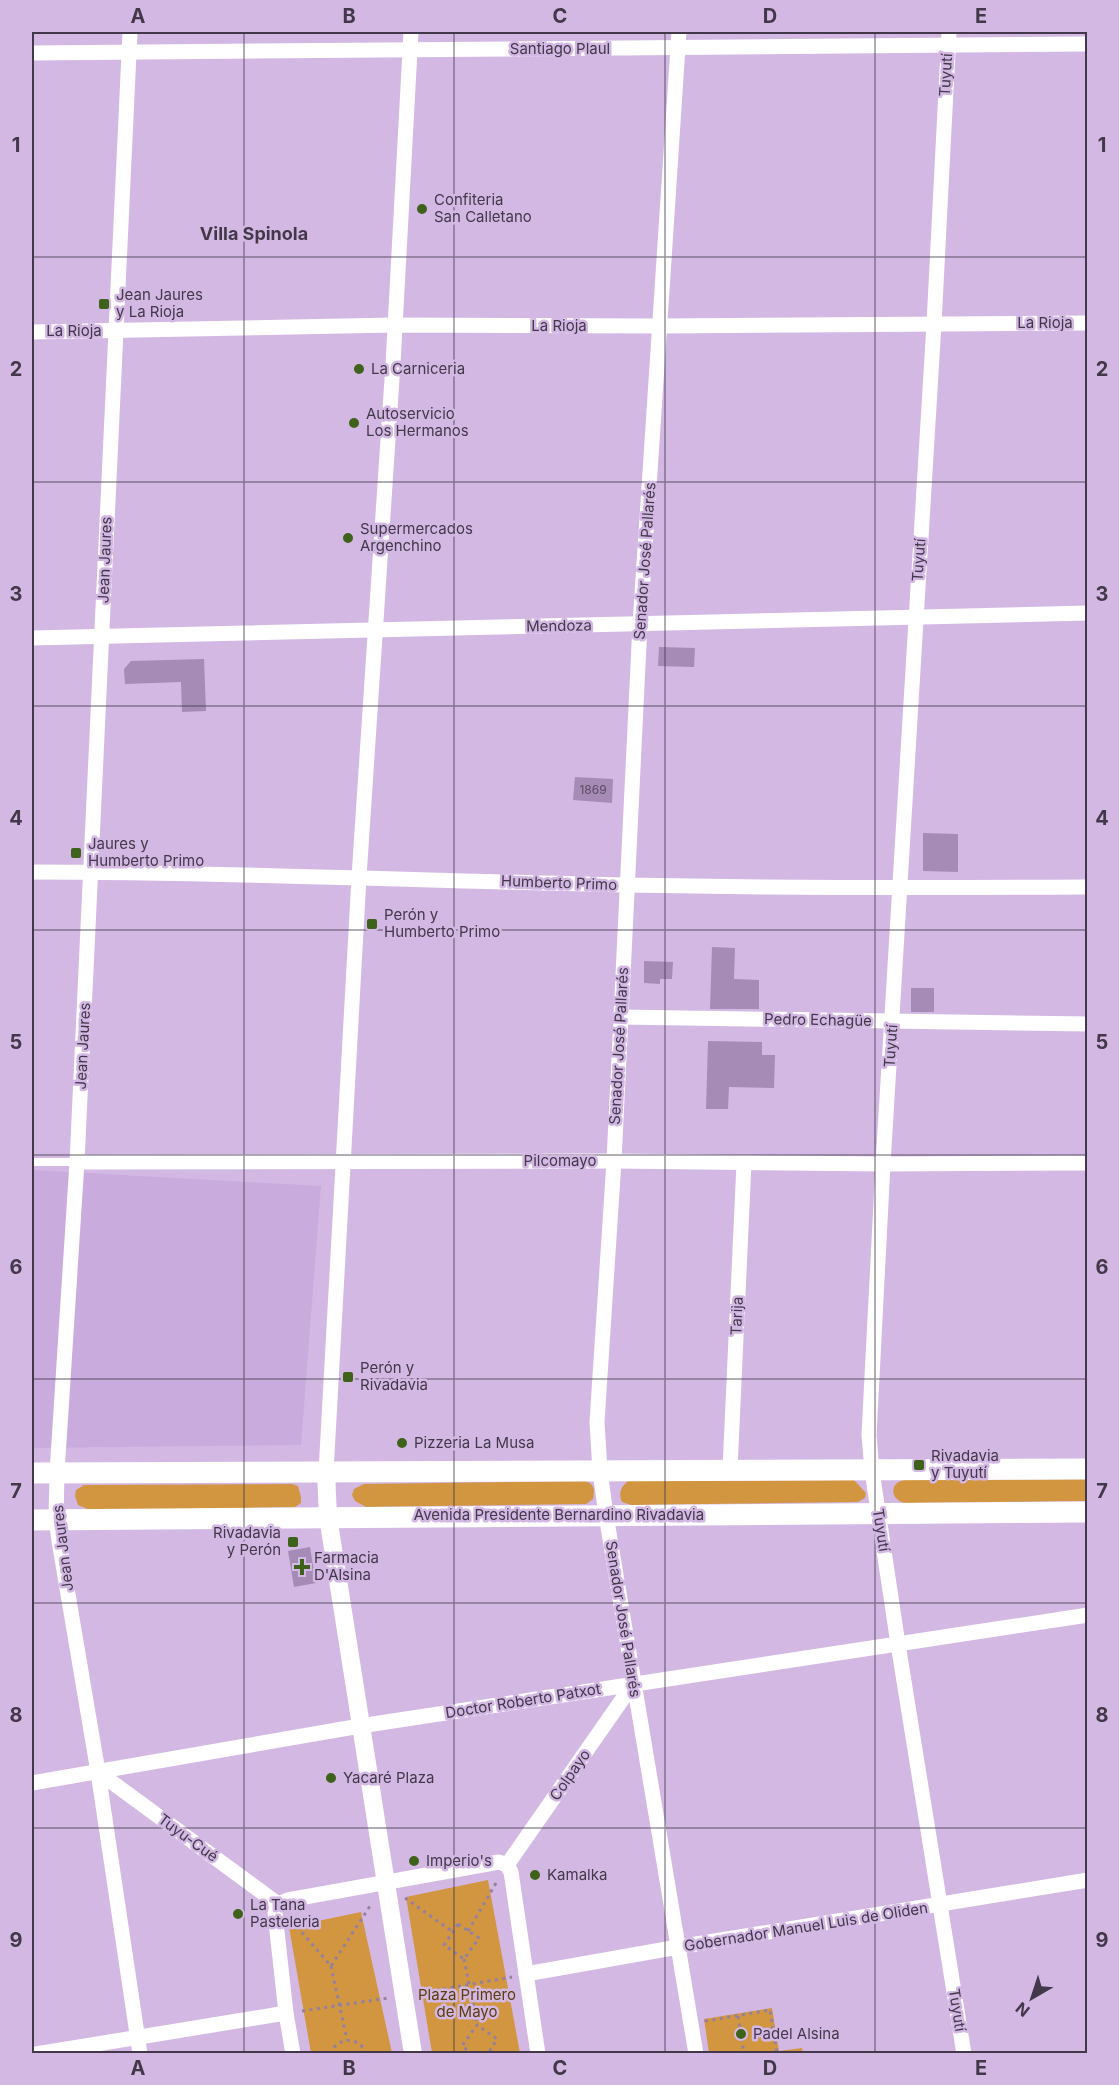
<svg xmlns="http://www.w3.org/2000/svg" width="1119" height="2085" font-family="Inter,sans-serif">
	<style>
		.built { fill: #caabdd }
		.green { fill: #d29540 }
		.building { fill: #a58bb5 }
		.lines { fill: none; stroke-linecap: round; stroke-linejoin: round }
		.path { stroke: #9480a1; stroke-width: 3; stroke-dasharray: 3 4.5; stroke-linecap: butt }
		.service { stroke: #fff; stroke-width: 8 }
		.minor { stroke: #fff; stroke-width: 15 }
		.tertiary { stroke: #fff; stroke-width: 18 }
		.secondary { stroke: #fff; stroke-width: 21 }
		.grid { fill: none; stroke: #43384a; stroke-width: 1.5; stroke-opacity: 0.55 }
		.poi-dot { fill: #3f621a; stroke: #d3b8e4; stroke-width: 2 }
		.labels { text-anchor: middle; stroke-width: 5; stroke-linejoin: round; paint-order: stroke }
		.number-label { font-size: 12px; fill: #5c4d65 }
		.street-label { font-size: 15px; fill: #43384a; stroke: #d3b8e4 }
		.poi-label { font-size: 15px; fill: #43384a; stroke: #d3b8e4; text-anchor: start }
		.park-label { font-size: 15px; fill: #5c3c09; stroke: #d3b8e4 }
		.quarter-label { font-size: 18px; font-weight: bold; fill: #43384a; stroke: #d3b8e4 }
		.neatline { fill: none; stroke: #43384a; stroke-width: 2 }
		.grid-label { font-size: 20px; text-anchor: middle; font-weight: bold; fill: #43384a }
	</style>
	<rect width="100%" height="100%" fill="#d3b8e4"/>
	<polygon class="built" points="32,1170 321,1186 301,1445 32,1448"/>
	<g class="green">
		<path d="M1087 1479V1501L905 1503C890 1500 889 1483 904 1480Z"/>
		<path d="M854 1480 866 1493 865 1498 858 1502 631 1505 622 1502C618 1493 621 1487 628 1481Z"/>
		<path d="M584 1481C594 1483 595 1489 593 1499L586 1504 366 1507 355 1501 352 1495 354 1489 364 1484Z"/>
		<polygon points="292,1484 298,1486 301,1497 301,1503 295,1507 92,1511 78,1505 75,1496 76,1490 84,1485"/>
		<polygon points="488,1880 520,2053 432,2053 406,1897"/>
		<polygon points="361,1912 392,2053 311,2053 289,1927"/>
		<polygon points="772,2008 779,2051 802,2048 803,2053 709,2053 704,2019"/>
	</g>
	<g class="building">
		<polygon points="659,647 695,648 694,667 658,666"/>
		<polygon points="204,659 206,711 182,712 181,682 125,684 124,669 131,661"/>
		<polygon points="575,777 613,779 612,803 573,800"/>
		<polygon points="923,833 958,834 958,872 923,871"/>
		<polygon points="712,947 735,948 734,979 759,980 759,1009 710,1009"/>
		<polygon points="644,961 673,962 672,979 660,979 660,984 644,983"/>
		<rect x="911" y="988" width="23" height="24"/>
		<polygon points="708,1041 762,1042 762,1055 775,1055 774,1088 729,1087 728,1109 706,1109"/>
		<polygon points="310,1547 316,1583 294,1587 288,1551"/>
	</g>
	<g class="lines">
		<g class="path">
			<polyline points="405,1898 453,1932"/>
			<polyline points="292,1921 331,1966 372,1903"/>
			<polygon points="458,1924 479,1938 464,1959 444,1945"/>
			<polyline points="468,1931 496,1883"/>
			<polyline points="464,1959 477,2025"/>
			<polyline points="331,1966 347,2040"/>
			<polyline points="421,1993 512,1977"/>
			<polyline points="302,2011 388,1998"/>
			<polyline points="738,2016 744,2054"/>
			<polyline points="706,2022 706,2021 770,2010 777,2054"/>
			<path d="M330 2054C338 2036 359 2036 367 2054"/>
			<polyline points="473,2054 462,2046 477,2025 497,2039 488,2054"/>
		</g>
		<polyline class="service" points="32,1162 77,1162"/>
		<g class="minor">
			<polyline points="130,32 77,1162 57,1473 56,1519 59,1541 98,1772 140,2054"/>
			<polyline points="679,32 640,624 614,1161 597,1422 600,1471 606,1515 696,2054"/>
			<polyline points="949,32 934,324 883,1164 869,1435 872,1471 898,1644 964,2054"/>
			<polyline points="32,53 1088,44"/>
			<polyline points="32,332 394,325 660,326 1088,323"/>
			<polyline points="32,638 1088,613"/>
			<path d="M32 872C230 872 428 881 626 885 780 888 934 888 1088 887"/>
			<polyline points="620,1017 1088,1024"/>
			<polyline points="77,1162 614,1161 883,1164 1088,1163"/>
			<polyline points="730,1469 744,1163"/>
			<polyline points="326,1472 359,877 393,364 411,32"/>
			<polyline points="98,1772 278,1904"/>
			<polyline points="32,1783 360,1726 1088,1615"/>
			<polyline points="507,1865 633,1684"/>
			<polyline points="507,1865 511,1872 538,2054"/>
			<polyline points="278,1904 288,1900 499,1862 507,1865"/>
			<polyline points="278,1904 275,1913 286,2013 293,2054"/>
			<polyline points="526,1974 678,1947 1088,1880"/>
			<polyline points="36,2054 286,2013"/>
		</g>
		<polyline class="tertiary" points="326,1472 328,1517 413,2054"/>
		<g class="secondary">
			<polyline points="32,1473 1088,1469"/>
			<polyline points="32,1520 1088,1512"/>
		</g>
	</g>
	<path class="grid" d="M244 32V2054M454 32V2054M665 32V2054M875 32V2054M32 257H1088M32 482H1088M32 706H1088M32 930H1088M32 1155H1088M32 1379H1088M32 1603H1088M32 1828H1088"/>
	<g class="poi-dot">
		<circle cx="422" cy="209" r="6"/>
		<rect x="98" y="298" width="12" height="12" rx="3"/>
		<circle cx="359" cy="369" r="6"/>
		<circle cx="354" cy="423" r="6"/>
		<circle cx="348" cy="538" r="6"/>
		<rect x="70" y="847" width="12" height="12" rx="3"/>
		<rect x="366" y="918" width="12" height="12" rx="3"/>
		<rect x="342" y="1371" width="12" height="12" rx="3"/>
		<circle cx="402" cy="1443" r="6"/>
		<rect x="913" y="1459" width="12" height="12" rx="3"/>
		<rect x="287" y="1536" width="12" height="12" rx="3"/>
		<path d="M299 1558h6v6h6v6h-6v6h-6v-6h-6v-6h6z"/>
		<circle cx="331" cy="1778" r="6"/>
		<circle cx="414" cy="1861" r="6"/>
		<circle cx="535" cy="1875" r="6"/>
		<circle cx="238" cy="1914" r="6"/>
		<circle cx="741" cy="2034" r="6"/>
	</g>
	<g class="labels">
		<g class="number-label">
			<text x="593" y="794">1869</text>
		</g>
		<g class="street-label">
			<text x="560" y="54">Santiago Plaul</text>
			<text transform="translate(946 75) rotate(-87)" y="5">Tuyutí</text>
			<text x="1045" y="328">La Rioja</text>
			<text x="559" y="331">La Rioja</text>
			<text x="74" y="336">La Rioja</text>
			<text transform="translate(105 560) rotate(-88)" y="5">Jean Jaures</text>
			<text transform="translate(919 560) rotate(-86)" y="5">Tuyutí</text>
			<text transform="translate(645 561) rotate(-86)" y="5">Senador José Pallarés</text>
			<text transform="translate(559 626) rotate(-1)" y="5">Mendoza</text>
			<text transform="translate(559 883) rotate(2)" y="5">Humberto Primo</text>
			<text transform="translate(818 1020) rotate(1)" y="5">Pedro Echagüe</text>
			<text transform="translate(83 1046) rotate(-87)" y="5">Jean Jaures</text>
			<text transform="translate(619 1046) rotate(-87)" y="5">Senador José Pallarés</text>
			<text transform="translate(891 1046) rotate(-86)" y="5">Tuyutí</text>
			<text x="560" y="1166">Pilcomayo</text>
			<text transform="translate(737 1316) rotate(-88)" y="5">Tarija</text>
			<text x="559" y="1520">Avenida Presidente Bernardino Rivadavia</text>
			<text transform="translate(881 1530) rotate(81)" y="5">Tuyutí</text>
			<text transform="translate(63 1548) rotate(-97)" y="5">Jean Jaures</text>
			<text transform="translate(623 1619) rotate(81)" y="5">Senador José Pallarés</text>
			<text transform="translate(523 1701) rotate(-9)" y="5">Doctor Roberto Patxot</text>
			<text transform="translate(570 1775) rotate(-55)" y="5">Colpayo</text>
			<text transform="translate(188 1838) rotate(36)" y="5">Tuyu-Cué</text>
			<text transform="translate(806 1927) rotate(-9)" y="5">Gobernador Manuel Luis de Oliden</text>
			<text transform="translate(957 2010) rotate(81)" y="5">Tuyutí</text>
		</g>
		<g class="poi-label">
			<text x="434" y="205">Confiteria<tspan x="434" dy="17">San Calletano</tspan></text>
			<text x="116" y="300">Jean Jaures<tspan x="116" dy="17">y La Rioja</tspan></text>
			<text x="371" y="374">La Carniceria</text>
			<text x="366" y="419">Autoservicio<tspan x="366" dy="17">Los Hermanos</tspan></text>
			<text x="360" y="534">Supermercados<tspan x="360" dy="17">Argenchino</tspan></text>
			<text x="88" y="849">Jaures y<tspan x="88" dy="17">Humberto Primo</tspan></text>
			<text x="384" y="920">Perón y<tspan x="384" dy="17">Humberto Primo</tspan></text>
			<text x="360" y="1373">Perón y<tspan x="360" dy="17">Rivadavia</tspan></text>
			<text x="414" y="1448">Pizzeria La Musa</text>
			<text x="931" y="1461">Rivadavia<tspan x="931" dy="17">y Tuyutí</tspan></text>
			<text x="281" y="1538" text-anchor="end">Rivadavia<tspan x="281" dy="17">y Perón</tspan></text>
			<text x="314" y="1563">Farmacia<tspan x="314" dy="17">D'Alsina</tspan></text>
			<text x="343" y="1783">Yacaré Plaza</text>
			<text x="426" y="1866">Imperio's</text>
			<text x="547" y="1880">Kamalka</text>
			<text x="250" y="1910">La Tana<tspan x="250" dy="17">Pasteleria</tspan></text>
			<text x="753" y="2039">Padel Alsina</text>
		</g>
		<g class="park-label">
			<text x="467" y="2000">Plaza Primero<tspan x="467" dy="17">de Mayo</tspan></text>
		</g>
		<g class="quarter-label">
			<text x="254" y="240">Villa Spinola</text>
		</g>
	</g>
	<rect width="1119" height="2085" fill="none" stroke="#d3b8e4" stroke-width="66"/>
	<g transform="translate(1032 1998) rotate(219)" stroke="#d3b8e4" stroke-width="4.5" paint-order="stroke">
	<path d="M0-4.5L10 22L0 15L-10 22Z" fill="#43384a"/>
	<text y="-9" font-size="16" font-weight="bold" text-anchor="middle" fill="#43384a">N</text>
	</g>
	<rect x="33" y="33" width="1053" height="2019" class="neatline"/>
	<g class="grid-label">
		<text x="138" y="23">A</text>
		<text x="349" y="23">B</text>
		<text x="560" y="23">C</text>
		<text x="770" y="23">D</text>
		<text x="981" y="23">E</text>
		<text x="16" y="152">1</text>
		<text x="1102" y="152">1</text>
		<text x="16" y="376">2</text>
		<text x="1102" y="376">2</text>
		<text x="16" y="601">3</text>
		<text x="1102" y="601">3</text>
		<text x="16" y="825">4</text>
		<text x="1102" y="825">4</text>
		<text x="16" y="1049">5</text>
		<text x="1102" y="1049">5</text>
		<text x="16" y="1274">6</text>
		<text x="1102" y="1274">6</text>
		<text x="16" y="1498">7</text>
		<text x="1102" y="1498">7</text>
		<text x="16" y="1722">8</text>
		<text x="1102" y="1722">8</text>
		<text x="16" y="1947">9</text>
		<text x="1102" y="1947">9</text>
		<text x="138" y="2075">A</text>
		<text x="349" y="2075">B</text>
		<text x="560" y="2075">C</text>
		<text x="770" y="2075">D</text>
		<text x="981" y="2075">E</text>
	</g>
</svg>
